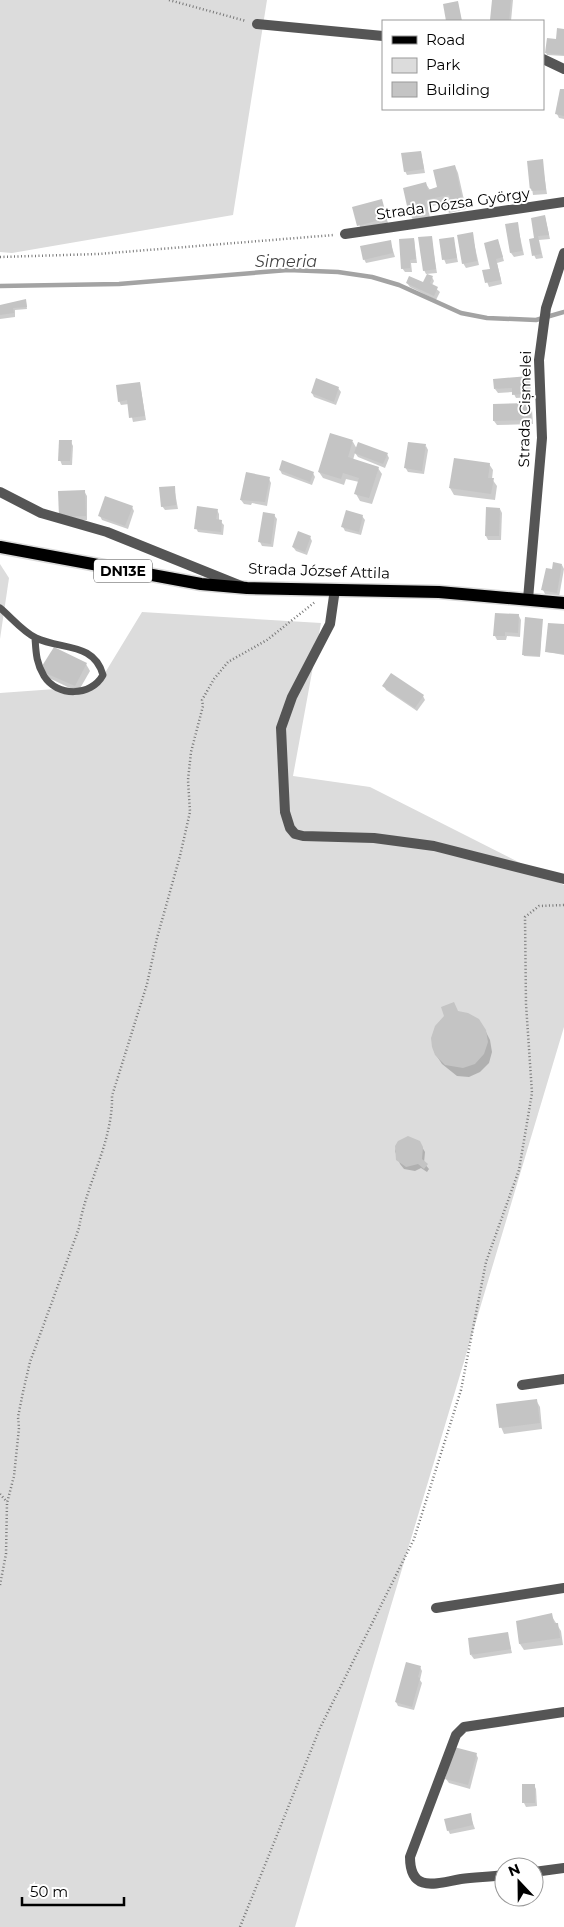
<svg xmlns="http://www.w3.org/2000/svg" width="564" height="1927" font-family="Montserrat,sans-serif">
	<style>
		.green { fill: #dcdcdc }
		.shadow { fill: #0003 }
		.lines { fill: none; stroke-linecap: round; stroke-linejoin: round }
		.stream { stroke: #a3a3a3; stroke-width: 4.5 }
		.building { fill: #c4c4c4 }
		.primary-casing { stroke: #dbdbdb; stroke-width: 15 }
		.path { stroke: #777; stroke-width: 2.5; stroke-dasharray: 1 2.5; stroke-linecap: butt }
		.lane { stroke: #555; stroke-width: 7 }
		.street { stroke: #555; stroke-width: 10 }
		.primary { stroke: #000; stroke-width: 12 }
		.labels { text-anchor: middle; stroke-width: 4; stroke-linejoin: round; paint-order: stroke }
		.shield { fill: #fff; stroke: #4c4c4c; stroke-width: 1 }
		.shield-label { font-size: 14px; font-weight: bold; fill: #000 }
		.street-label { font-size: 15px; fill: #000; stroke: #fff }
		.water-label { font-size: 16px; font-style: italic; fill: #444; stroke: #fff }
	</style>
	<rect width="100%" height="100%" fill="#fff"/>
	<g class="green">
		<polygon points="0,0 267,0 233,215 12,253 0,252"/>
		<polygon points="0,564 9,578 0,639"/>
		<polygon points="142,612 321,623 293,776 370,787 564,885 564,1027 295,1927 0,1927 0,693 97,686"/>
	</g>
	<g class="shadow">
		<polygon points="493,0 513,0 511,21 492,21"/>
		<polygon points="564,30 564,56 547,55 546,53"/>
		<polygon points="564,91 564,119 559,118 557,114"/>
		<polygon points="421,152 425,173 407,175 405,171"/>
		<polygon points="542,161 547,194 533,195 528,162"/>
		<polygon points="455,166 458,173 466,209 449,213 445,203 428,207 430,218 414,221 410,215 404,189 426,184 430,190 439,188"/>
		<polygon points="381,200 388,223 361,230 354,208"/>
		<polygon points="545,217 550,239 539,240 543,258 536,259 534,255 536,239"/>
		<polygon points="517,223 524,255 514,257 511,253"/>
		<polygon points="472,234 479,265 466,268 463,263"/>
		<polygon points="431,237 437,273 426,274 424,270"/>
		<polygon points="453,238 458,262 446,264 444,259"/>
		<polygon points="414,239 417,263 411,263 412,272 405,272 402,268"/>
		<polygon points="390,241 395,257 366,263 364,259"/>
		<polygon points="498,241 504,261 497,263 502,284 489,287 483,271 491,269"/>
		<polygon points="432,277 434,281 432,285 440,292 436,300 410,287 407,283 423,284"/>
		<polygon points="26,302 27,309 15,310 15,317 0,319 0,306"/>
		<polygon points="529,377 532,397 516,398 513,392 498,393 495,389"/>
		<polygon points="140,384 146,420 133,422 129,404 121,405 119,401"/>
		<polygon points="338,388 341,392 336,405 314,397 312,393"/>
		<polygon points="530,405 532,409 533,424 497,425 494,421"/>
		<polygon points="330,435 353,442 357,449 387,454 389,458 385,468 358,457 355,453 353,460 378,468 382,474 372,504 360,501 356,494 359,482 346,479 344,485 323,478 319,472"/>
		<polygon points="71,442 73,446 72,465 62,465 60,460"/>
		<polygon points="426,446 428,450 424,474 408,472 405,467"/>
		<polygon points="455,459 489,464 493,470 492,479 497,486 495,500 454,495 450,488"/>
		<polygon points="280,470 313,473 315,477 312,485 282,474"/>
		<polygon points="269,479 271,483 267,506 252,503 251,505 244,504 241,500"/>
		<polygon points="174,487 178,509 165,510 162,506"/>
		<polygon points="84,491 87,496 87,520 62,521"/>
		<polygon points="132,507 134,511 128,529 102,520 100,516"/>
		<polygon points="500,509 502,513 501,540 488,540 486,536"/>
		<polygon points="217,510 219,514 219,520 224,525 223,535 198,532 196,528"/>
		<polygon points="274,515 277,519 273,547 262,546 260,542"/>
		<polygon points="362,516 365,520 361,535 345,531 343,527"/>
		<polygon points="310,537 312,541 307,555 296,551 293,547"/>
		<polygon points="562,565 564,569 559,597 545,594 543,590 553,571"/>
		<polygon points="519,616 521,620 520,637 507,636 506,640 497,640 495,636"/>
		<polygon points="542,620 540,657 524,656 523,654"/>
		<polygon points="549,624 564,641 564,655 547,652"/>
		<polygon points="54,649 86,664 90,671 78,692 49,678 45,671"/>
		<polygon points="384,686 423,696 425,700 417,711 386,690"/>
		<polygon points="458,1012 485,1030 490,1040 492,1052 489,1063 480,1072 469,1077 457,1076 442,1064 436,1055"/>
		<polygon points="399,1142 422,1147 425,1152 424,1163 429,1169 427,1172 421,1168 415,1171 404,1169 400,1164 395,1151"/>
		<polygon points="536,1400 540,1407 542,1429 504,1434 501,1427"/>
		<polygon points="551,1615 561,1631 563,1645 524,1650 520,1644 517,1622"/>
		<polygon points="507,1633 512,1653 474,1659 471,1655"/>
		<polygon points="420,1667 422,1671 420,1680 422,1683 414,1710 398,1706 396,1702"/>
		<polygon points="476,1754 478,1758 470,1789 449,1783 446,1779"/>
		<polygon points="534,1785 536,1789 537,1806 526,1807 524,1803"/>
		<polygon points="470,1815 475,1829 450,1834 448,1830"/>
	</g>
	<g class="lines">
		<polyline class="stream" points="0,286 119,284 288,270 338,272 372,277 399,285 461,313 487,318 536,320 564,312"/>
	</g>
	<g class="building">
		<polygon points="492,0 511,0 509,21 490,20"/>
		<polygon points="458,1 462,21 446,21 443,4"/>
		<polygon points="557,28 564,29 564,55 545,53 547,38 556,39"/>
		<polygon points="560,89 564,89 564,116 555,114"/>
		<polygon points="421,151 424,169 404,172 401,153"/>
		<polygon points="543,159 546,190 530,191 527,161"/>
		<polygon points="455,165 463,203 444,207 442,199 450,198 449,195 425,200 427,211 409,215 403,188 426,182 428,190 437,187 433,170"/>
		<polygon points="382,199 387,218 357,226 352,207"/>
		<polygon points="545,215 549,235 538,236 541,254 532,256 529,239 534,238 531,218"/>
		<polygon points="518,222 522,251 510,253 505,224"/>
		<polygon points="473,232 477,261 462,264 457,235"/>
		<polygon points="432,236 436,269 423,271 418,237"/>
		<polygon points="454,237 457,258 442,260 439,239"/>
		<polygon points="414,238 416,259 410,260 410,268 401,269 399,239"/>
		<polygon points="498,239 503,257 496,259 501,280 485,283 482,270 490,269 484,243"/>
		<polygon points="391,240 393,253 363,260 360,246"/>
		<polygon points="427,274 433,276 430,283 438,287 434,296 406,283 409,276 423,282"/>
		<polygon points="26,299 27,307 13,308 14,313 0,315 0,305"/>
		<polygon points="529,376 531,393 512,395 512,388 494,389 493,379"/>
		<polygon points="316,378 339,387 334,402 311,393"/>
		<polygon points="140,382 145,416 129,418 127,400 118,402 116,385"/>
		<polygon points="531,403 531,420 493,421 493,404"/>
		<polygon points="330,433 353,440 348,457 379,467 369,498 354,494 359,478 343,473 341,479 318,472"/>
		<polygon points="59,440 72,440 70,461 58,461"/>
		<polygon points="358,442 388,453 383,464 354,453"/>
		<polygon points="408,442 426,444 422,471 404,468"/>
		<polygon points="454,458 490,463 488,478 494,478 491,494 449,488"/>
		<polygon points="282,460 314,472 310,482 279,470"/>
		<polygon points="246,472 270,477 265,502 240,500"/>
		<polygon points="175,486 176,505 161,507 159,487"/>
		<polygon points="85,490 86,516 59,517 58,491"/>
		<polygon points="105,496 133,506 125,526 98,516"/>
		<polygon points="197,506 218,509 216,519 222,520 221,532 194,529"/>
		<polygon points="486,507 500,508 499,536 485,536"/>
		<polygon points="346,510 363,515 359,532 341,527"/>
		<polygon points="263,512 275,514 271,544 258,542"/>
		<polygon points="298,531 311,536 305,552 292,547"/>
		<polygon points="553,562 562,564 557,593 541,590 546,568 552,569"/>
		<polygon points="495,613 519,614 518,633 505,632 505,636 493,636"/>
		<polygon points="525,617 543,619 540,656 522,655"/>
		<polygon points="548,623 564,624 564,654 545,652"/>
		<polygon points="54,647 87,663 75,686 43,672 42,666"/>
		<polygon points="391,673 424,695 415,708 382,686"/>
		<polygon points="454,1002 458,1011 468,1013 479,1019 486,1030 488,1042 484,1054 475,1064 463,1068 445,1065 435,1055 432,1047 431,1038 435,1026 444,1016 441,1007"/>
		<polygon points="408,1136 420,1141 423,1147 422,1159 428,1164 424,1169 418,1164 406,1167 396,1160 395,1146 398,1141"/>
		<polygon points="537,1399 540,1423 499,1428 496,1404"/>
		<polygon points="552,1613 554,1623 558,1623 560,1638 519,1644 516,1621"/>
		<polygon points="508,1632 511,1649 470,1655 468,1638"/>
		<polygon points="406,1662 421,1666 418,1677 420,1678 412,1707 395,1702"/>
		<polygon points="454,1747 477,1753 468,1785 445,1779"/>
		<rect x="522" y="1784" width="13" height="19"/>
		<polygon points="471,1813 473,1825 447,1831 444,1819"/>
	</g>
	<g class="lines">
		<g class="primary-casing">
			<polyline id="primary" points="0,547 201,584 247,588 439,592 564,603"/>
		</g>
		<g class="path">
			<polyline points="169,0 246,21"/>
			<polyline points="0,257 98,254 334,235"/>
			<polyline points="0,1494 7,1502"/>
			<path d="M0 1585 6 1554 7 1503 14 1476 19 1428 18 1417 23 1392 30 1362 79 1228C86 1184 113 1142 112 1096L147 984 157 938 180 856 190 812 188 780 191 752 203 706 202 700 214 679 228 662 267 640 315 602"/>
			<polyline points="240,1927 320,1728 414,1539 461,1390 486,1262 519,1170 532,1093 526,1004 525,917 539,906 564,905"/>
		</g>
		<path class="lane" d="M0 608C11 617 23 632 36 638 61 650 94 642 103 675 91 697 57 697 44 676 36 663 36 652 35 638"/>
		<g class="street">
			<polyline points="257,24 383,36"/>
			<polyline points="543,59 564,69"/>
			<polyline points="345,234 564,202"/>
			<polyline points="0,492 41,513 107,532 241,586"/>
			<polyline points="335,589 330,624 292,697 281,728 285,812 290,828 295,834 303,836 374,838 434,846 564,879"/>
			<polyline points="528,599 542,438 539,360 546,308 564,253"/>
			<polyline points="522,1385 564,1379"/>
			<polyline points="436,1608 564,1588"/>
			<polyline points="534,1872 564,1868"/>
			<path d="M504 1875C490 1877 475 1877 461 1879 437 1883 410 1894 410 1857L456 1735 464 1727 564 1712"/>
		</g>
		<use href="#primary" class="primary"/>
	</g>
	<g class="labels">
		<rect class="shield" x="94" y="559.5" width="58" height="23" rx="4"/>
		<g class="shield-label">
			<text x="123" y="576">DN13E</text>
		</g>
		<g class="street-label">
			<text transform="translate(453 204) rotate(-8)" y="5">Strada Dózsa György</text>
			<text transform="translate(525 409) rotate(-89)" y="5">Strada Cișmelei</text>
			<text transform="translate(319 571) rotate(2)" y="5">Strada József Attila</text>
		</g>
		<g class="water-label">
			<text x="286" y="267">Simeria</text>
		</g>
	</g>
	<rect x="382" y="20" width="162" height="90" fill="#ffffff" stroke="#999999"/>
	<rect x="392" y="36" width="25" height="8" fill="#000000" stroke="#999999"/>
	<text x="426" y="45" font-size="15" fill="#000000">Road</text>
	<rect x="392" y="58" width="25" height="15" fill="#dcdcdc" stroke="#999999"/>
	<text x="426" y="70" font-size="15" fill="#000000">Park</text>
	<rect x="392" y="82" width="25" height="15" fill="#c4c4c4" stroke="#999999"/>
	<text x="426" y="95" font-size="15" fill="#000000">Building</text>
	<g transform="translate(519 1882) rotate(338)"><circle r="24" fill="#ffffff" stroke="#999999"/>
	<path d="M0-4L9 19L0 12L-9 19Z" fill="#000000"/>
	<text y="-8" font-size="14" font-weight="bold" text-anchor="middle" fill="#000000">N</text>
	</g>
	<path d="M22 1897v8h102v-8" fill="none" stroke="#000000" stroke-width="2.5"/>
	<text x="30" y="1897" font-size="15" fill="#000000" stroke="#ffffff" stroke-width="4" paint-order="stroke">50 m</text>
</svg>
